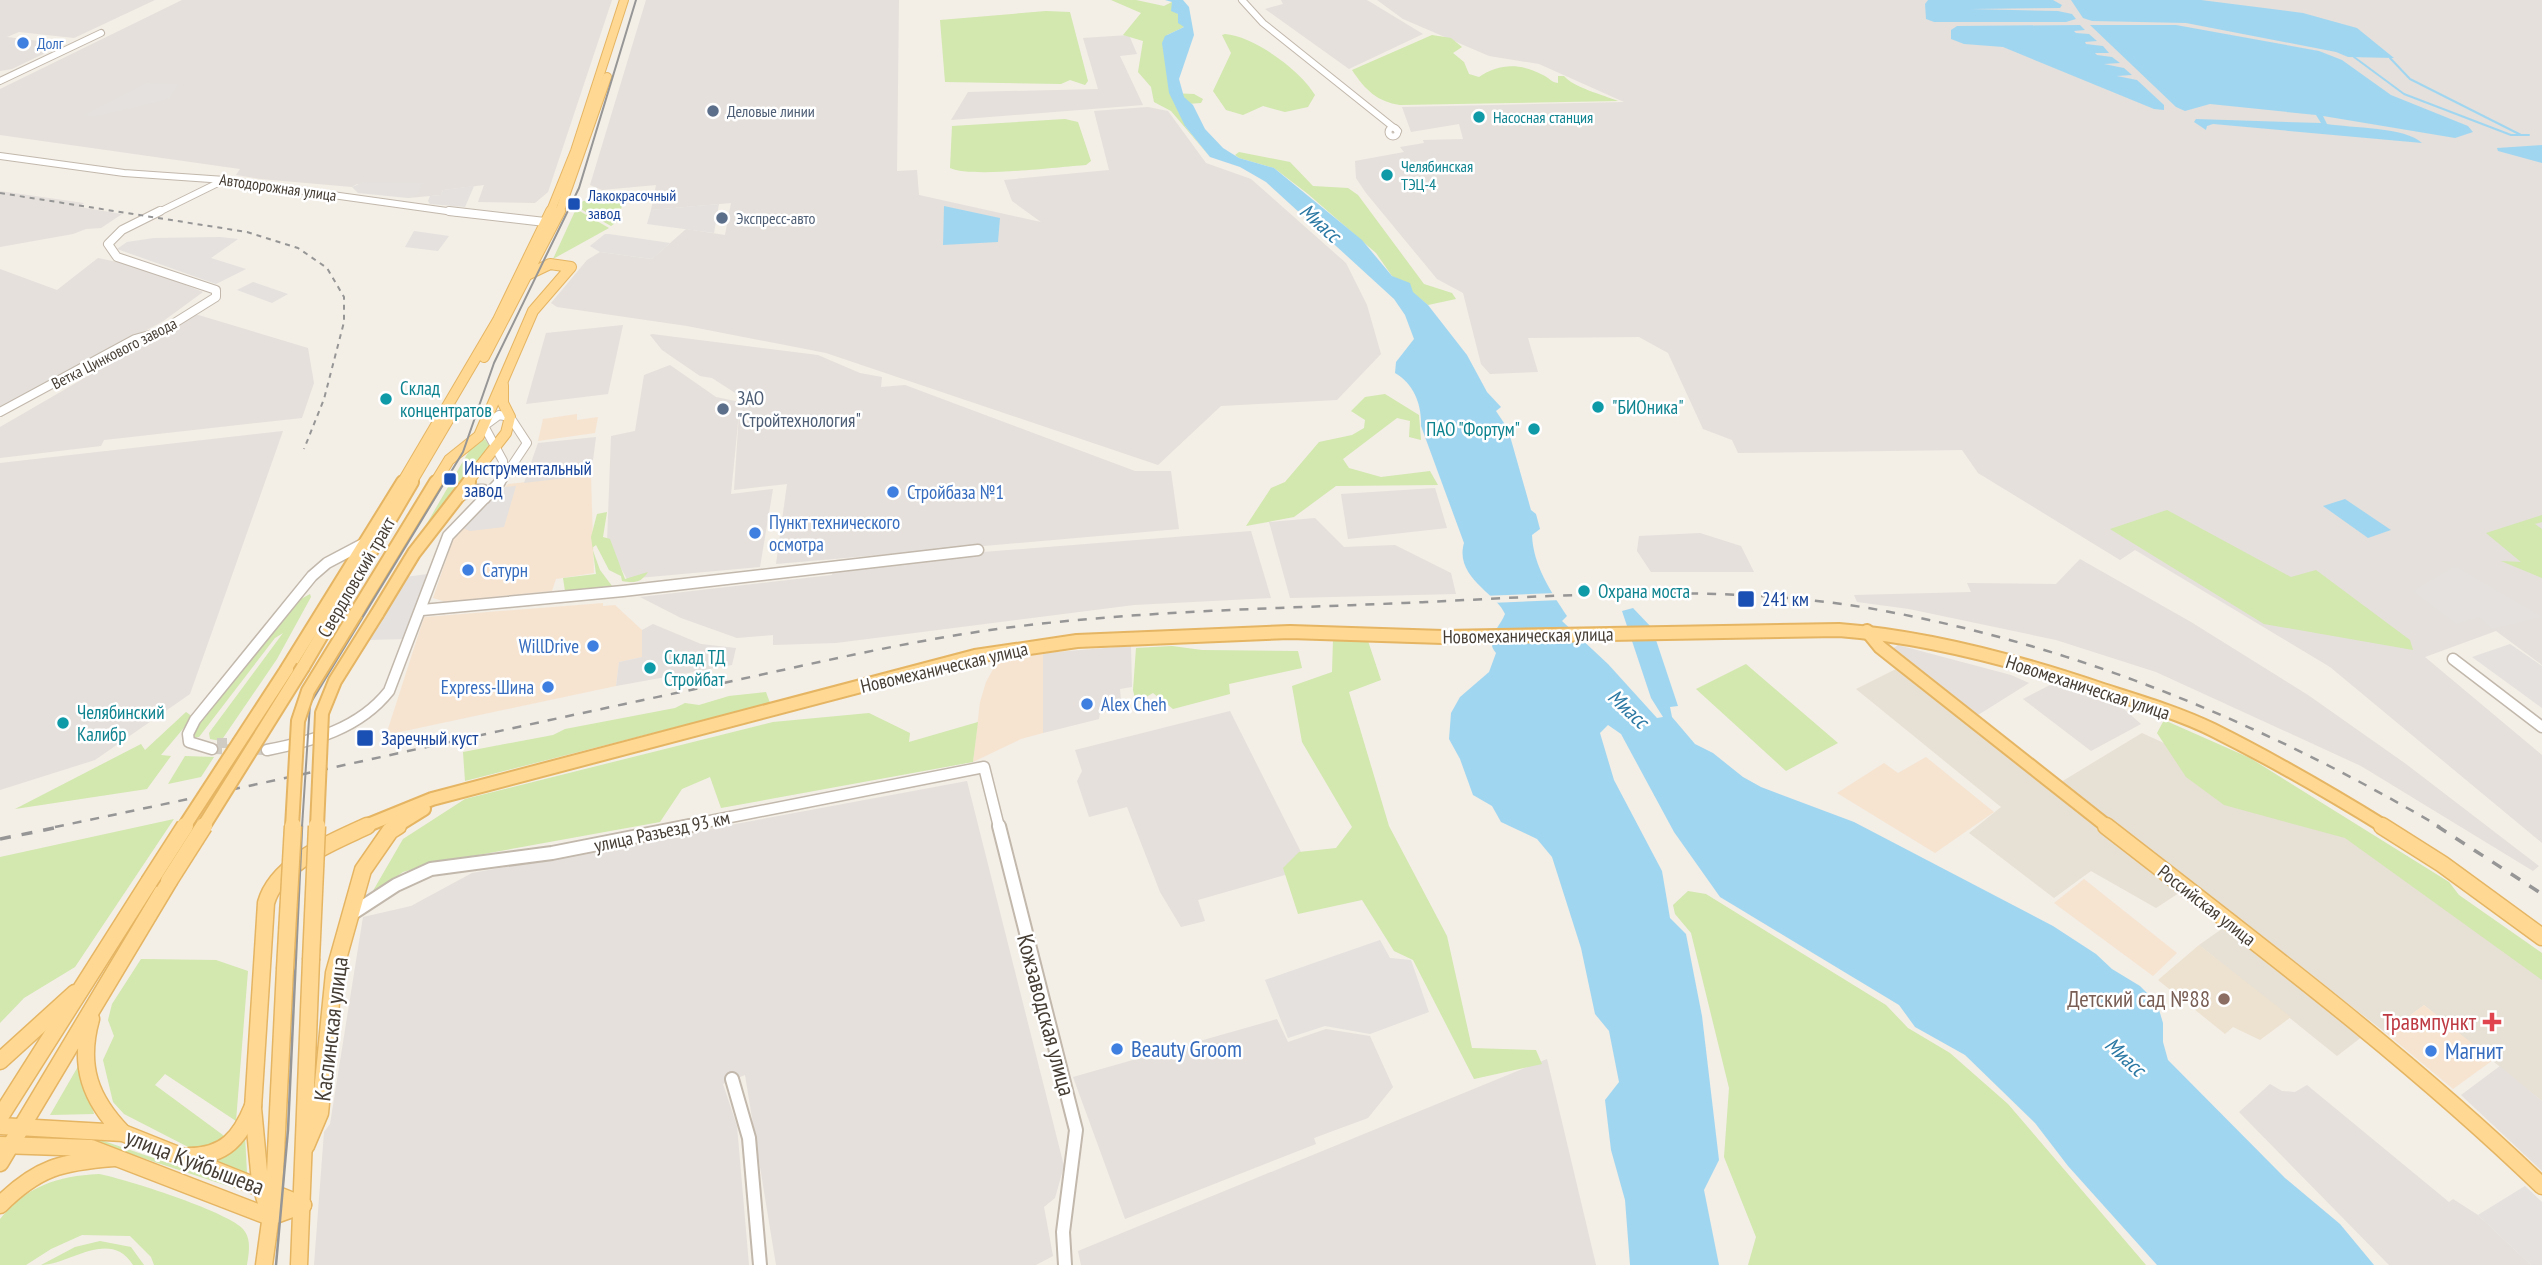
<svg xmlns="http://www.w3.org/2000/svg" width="2542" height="1265" font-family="'PT Sans Narrow',sans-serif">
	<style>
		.residential { fill: #e7e0d4 }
		.commercial { fill: #f6e4d1 }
		.industrial { fill: #e5e0db }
		.education { fill: #ede2d0 }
		.green { fill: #d2e8ae }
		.parking { fill: #e4e1de }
		.water { fill: #a1d6f1 }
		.pier { fill: #f3eee6 }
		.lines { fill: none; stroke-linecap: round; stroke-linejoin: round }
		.stream { stroke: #a1d6f1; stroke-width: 2 }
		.minor-tunnel { stroke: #d0cbc3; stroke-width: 10; stroke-dasharray: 10 5; stroke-linecap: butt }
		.minor-far3-casing { stroke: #c2b8ac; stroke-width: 8 }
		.minor-far2-casing { stroke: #c2b8ac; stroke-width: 10 }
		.minor-far1-casing { stroke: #c2b8ac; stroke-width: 13 }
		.minor-casing { stroke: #c2b8ac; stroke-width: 16 }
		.major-far3-casing { stroke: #e5b563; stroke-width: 10 }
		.major-far2-casing { stroke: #e5b563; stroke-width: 12 }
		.major-far1-casing { stroke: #e5b563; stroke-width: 16 }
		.major-casing { stroke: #e5b563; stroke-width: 19 }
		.minor-far3 { stroke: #fff; stroke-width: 6 }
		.minor-far2 { stroke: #fff; stroke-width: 8 }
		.minor-far1 { stroke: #fff; stroke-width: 10 }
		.minor { stroke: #fff; stroke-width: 12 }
		.major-far3 { stroke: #ffd993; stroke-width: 8 }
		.major-far2 { stroke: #ffd993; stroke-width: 10 }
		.major-far1 { stroke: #ffd993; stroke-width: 12 }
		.major { stroke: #ffd993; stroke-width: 16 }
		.tram-far1 { stroke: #969696; stroke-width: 2 }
		.tram { stroke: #969696; stroke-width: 2.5 }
		.rail-far2 { stroke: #969696; stroke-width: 2; stroke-dasharray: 5 5; stroke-linecap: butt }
		.rail-far1 { stroke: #969696; stroke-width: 2.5; stroke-dasharray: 9 9; stroke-linecap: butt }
		.rail { stroke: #969696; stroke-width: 3.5; stroke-dasharray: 11 11; stroke-linecap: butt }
		.major-bridge-far1-casing { stroke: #e5b563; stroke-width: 16; stroke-linecap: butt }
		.major-bridge-casing { stroke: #e5b563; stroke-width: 19; stroke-linecap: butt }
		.major-bridge-far1 { stroke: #ffd993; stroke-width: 12 }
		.major-bridge { stroke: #ffd993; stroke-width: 16 }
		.shop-dot { fill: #3f7fe0; stroke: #fff; stroke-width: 2.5 }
		.service-dot { fill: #5c6f8a; stroke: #fff; stroke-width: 2.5 }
		.culture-dot { fill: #0f9aa8; stroke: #fff; stroke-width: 2.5 }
		.transit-dot { fill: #1a4fb4; stroke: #fff; stroke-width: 2.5 }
		.education-dot { fill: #8d6e63; stroke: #fff; stroke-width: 2.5 }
		.health-dot { fill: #e0444e; stroke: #fff; stroke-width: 2.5 }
		.labels { text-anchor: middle; stroke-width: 5; stroke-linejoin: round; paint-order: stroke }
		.far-shop-label { font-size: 16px; fill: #366cbe; stroke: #fff; text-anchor: start }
		.far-service-label { font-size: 16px; fill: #4e5e75; stroke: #fff; text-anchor: start }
		.far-culture-label { font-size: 16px; fill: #0d838f; stroke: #fff; text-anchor: start }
		.far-street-label { font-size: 16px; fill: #463e35; stroke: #fff }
		.far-transit-label { font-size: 16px; fill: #164399; stroke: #fff; text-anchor: start }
		.culture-label { font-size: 19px; fill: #0d838f; stroke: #fff; text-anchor: start }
		.service-label { font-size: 19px; fill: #4e5e75; stroke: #fff; text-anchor: start }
		.transit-label { font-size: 19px; fill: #164399; stroke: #fff; text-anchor: start }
		.shop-label { font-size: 19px; fill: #366cbe; stroke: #fff; text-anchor: start }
		.street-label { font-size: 19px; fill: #463e35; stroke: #fff }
		.water-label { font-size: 21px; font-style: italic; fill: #2a78a3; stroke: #fff }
		.near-education-label { font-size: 23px; fill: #785e54; stroke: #fff; text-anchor: end }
		.near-street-label { font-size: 23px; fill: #463e35; stroke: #fff }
		.near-health-label { font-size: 23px; fill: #be3a42; stroke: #fff; text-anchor: end }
		.near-shop-label { font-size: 23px; fill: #366cbe; stroke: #fff; text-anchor: start }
	</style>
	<rect width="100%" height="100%" fill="#f3eee6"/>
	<g class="residential">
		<polygon points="1898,668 2182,891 2156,908 2091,871 2054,898 1969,833 2001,807 1856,689"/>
		<polygon points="2142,733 2341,824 2542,975 2542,1101 2424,1005 2386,1033 2061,782"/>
		<polygon points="2226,926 2363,1036 2337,1056 2199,945"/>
	</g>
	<g class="commercial">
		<polygon points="577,414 577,420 598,417 595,433 538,441 543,419"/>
		<polygon points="591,475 594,573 556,579 552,591 446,602 433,598 453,539 508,484"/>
		<polygon points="603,603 603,606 615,605 642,630 642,657 619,662 616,686 386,735 424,617"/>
		<polygon points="1043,653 1043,733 1021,739 973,762 980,702 986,682 997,662"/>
		<polygon points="1926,757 1994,812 1935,853 1837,793 1884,763 1898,773"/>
		<polygon points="2084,879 2177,953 2153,976 2054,903"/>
		<polygon points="2424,1005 2493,1060 2453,1089 2386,1033"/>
	</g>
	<g class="industrial">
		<polygon points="0,0 155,0 74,38 19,32 7,37 64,44 12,69 0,71"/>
		<polygon points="182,0 612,0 548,192 535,203 478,202 484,185 443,190 441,195 408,198 357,184 352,187 260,179 236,175 240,169 0,135 0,89"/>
		<polygon points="646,0 899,0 897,171 917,170 919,195 1041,222 1012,201 1004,180 1109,170 1094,111 1148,107 1168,111 1206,163 1251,179 1346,263 1367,305 1381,354 1337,400 1221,406 1158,465 826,353 687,326 557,307 551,303 587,260 600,252 652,259 686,229 725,235 731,203 651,210 656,185 602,190 590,185"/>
		<polygon points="1281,0 1367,0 1423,34 1349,69 1265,9 1283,4"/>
		<polygon points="1377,0 2542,0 2542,665 2496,631 2425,657 2542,755 2542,843 2330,667 2135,550 2120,560 1978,473 1962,450 1738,453 1732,440 1703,429 1668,353 1639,337 1528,338 1538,372 1490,374 1481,364 1463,293 1437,279 1366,193 1356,178 1355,161 1404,152 1400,147 1424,143 1423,140 1463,139 1459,124 1411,132 1402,107 1624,102 1539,64 1489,56 1403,19"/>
		<polygon points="1129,35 1137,54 1120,56 1143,105 951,120 968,92 1098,89 1083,38"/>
		<polygon points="0,191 84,203 79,207 122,214 101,228 86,229 73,234 0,247"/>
		<polygon points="98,258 141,267 203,292 162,322 0,407 0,269 57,290"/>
		<polygon points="195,314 308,348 314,383 302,418 104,440 101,446 0,458 0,427"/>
		<polygon points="623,325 608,394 526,404 546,333"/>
		<polygon points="652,334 818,355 860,373 882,377 881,387 905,385 1135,471 1171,471 1179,529 776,564 787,484 734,490 739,413 731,494 773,489 760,567 627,579 607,543 611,436 635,431 644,375 670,365 716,397 740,402 743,398 712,378 700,376 662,350 650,335"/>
		<polygon points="283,431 190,694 95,760 0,790 0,463"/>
		<polygon points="596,437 591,475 524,483 538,443"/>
		<polygon points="1435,488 1447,528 1348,539 1341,494"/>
		<polygon points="1315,518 1344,547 1395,545 1451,573 1456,594 1290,598 1269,522"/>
		<polygon points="1251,531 1271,598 1134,605 836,643 773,645 773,635 737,638 681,618 640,597 832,575 834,568 907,558"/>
		<polygon points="1700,533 1741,546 1754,572 1651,572 1637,551 1639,536"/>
		<polygon points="2080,559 2191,622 2308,695 2406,764 2539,866 2533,871 2361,766 2156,672 2056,640 1909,609 1857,602 1854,595 1971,592 1967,583 2056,584"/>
		<polygon points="653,624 701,644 736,648 732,665 616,686 619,662 642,657 642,630"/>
		<polygon points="1898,645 2011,675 2029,683 1978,715 1892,649"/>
		<polygon points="1131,646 1132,687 1120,689 1122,710 1100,713 1099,719 1043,733 1043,653"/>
		<polygon points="2052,684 2124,709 2141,724 2091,751 2023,699"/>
		<polygon points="1230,711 1309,868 1198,900 1205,921 1181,927 1160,892 1127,807 1089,817 1077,781 1082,771 1075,750"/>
		<polygon points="967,781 1064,1166 1055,1198 1044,1207 1053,1256 1036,1265 776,1265 745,1075 723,1084 737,1126 749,1265 314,1265 324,1132 330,1124 363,917 411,906 472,873"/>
		<polygon points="1277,1019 1288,1042 1326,1029 1370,1036 1393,1087 1368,1118 1314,1138 1316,1144 1125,1219 1073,1077"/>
		<polygon points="1547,1059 1596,1265 1081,1265 1078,1251"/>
		<polygon points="2500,1066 2542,1101 2542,1171 2461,1095"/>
		<polygon points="2270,1084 2282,1091 2295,1092 2307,1085 2449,1202 2453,1199 2478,1215 2531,1265 2389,1265 2239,1112"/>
	</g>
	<polygon class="education" points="2199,945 2291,1017 2260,1040 2233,1027 2225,1034 2158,980"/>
	<g class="green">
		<polygon points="1111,0 1136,0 1164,6 1172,2 1184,27 1167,35 1170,93 1194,94 1203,99 1201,103 1187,104 1185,126 1210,157 1171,111 1154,102 1151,87 1138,72 1143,41 1123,35 1141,13"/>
		<polygon points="1046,11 1070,12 1088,81 1085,85 1070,80 1061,84 945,82 940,20"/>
		<path d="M1225 34C1254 36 1301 71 1315 95L1308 107 1285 112 1263 106 1243 115 1226 110 1213 91 1231 53 1222 35Z"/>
		<path d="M1432 35 1451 38 1462 47 1453 53 1464 62 1469 74 1479 77C1499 63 1521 63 1543 75 1550 78 1550 82 1558 83V76H1564C1573 87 1603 95 1618 101L1400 105C1378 102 1365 90 1352 70Z"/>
		<path d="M1065 119 1078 122 1091 161 1086 165C1058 167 971 178 950 168L952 126Z"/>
		<polygon points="1239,152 1290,162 1313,186 1348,188 1358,195 1424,284 1452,293 1456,299 1428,305 1392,276 1376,253 1308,194 1274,168 1239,158 1235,155"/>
		<polygon points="624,198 618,221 611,226 577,207 583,201 603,199 603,204"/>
		<polygon points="576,209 609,228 553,259"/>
		<polygon points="1385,394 1419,415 1421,440 1409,437 1410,421 1397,418 1343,459 1349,468 1381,477 1430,471 1438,485 1336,486 1294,517 1246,526 1271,488 1285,482 1319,442 1352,435 1364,428 1365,420 1351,411 1365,397"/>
		<polygon points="485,439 491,448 419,537 469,451"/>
		<polygon points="2167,510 2291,577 2316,570 2410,640 2413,650 2264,624 2110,529"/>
		<path d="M607 512 603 537 610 539 625 579 648 572C641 583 634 583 622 581L621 576 609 570 596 545 592 548 600 570 612 586 565 591 563 578 596 574 591 537 597 514Z"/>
		<polygon points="2542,515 2542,522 2535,524 2542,529 2542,578 2501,561 2521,562 2486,533"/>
		<polygon points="310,594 311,597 277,659 221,741 210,739 209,733 283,633 275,638 199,737 193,738 197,725 301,599"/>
		<polygon points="1333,640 1368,641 1381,680 1349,692 1389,826 1447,936 1472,1048 1536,1050 1542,1064 1474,1079 1413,960 1394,951 1362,900 1298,914 1283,868 1299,852 1336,848 1352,827 1302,742 1292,686 1332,672"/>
		<polygon points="1172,646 1202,650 1298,651 1302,668 1229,684 1230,694 1173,709 1153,693 1136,703 1133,690 1136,648"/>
		<polygon points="1746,664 1838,743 1786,771 1696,689"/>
		<polygon points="766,692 770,703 465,781 463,752 553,735 565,729 675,708 685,703 699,705 729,696"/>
		<polygon points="186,712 193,717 161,755 171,756 147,789 15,809 141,744 145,750"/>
		<polygon points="869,713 910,733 909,742 978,722 973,762 721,808 710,777 682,789 660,822 434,863 403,872 370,896 403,839 465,799 773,722"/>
		<polygon points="2164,720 2250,758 2449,882 2459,895 2542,953 2542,980 2345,838 2224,805 2186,777 2157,733"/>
		<polygon points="185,756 214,757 201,777 168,784"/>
		<polygon points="174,819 75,967 24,998 0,1023 0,857"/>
		<polygon points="1688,891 1706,894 1886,1005 1908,1028 1950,1053 2008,1104 2146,1265 1748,1265 1756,1237 1724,1157 1729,1088 1691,933 1675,914 1673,905"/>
		<polygon points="141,959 216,960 248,971 236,1121 165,1074 155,1085 227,1138 215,1146 194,1150 124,1114 113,1102 103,1060 114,1036 108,1020 112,1004"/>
		<polygon points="80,1063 94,1114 50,1115"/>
		<polygon points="41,1135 98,1139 250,1191 249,1193 103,1145 35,1139"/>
		<polygon points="245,1135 247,1173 211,1160"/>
		<path d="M99 1174C126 1179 225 1211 242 1228 252 1238 249 1253 247 1265H154L151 1257 130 1236 82 1235 51 1249 26 1265H0V1219C27 1186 57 1176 99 1174Z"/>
		<path d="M100 1241 131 1247 144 1265H133C110 1228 69 1265 41 1265L75 1247Z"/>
	</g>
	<g class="parking">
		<polygon points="146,83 179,84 169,98 161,101 94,117 84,115"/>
		<polygon points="364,182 422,183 418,194 408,198 358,193 352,187"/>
		<polygon points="474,186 465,207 430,204 428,201 430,196 441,195 443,190"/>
		<polygon points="719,204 714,233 647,224 651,210"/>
		<polygon points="414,231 449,236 438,251 405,247"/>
		<polygon points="605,234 609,234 670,243 652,259 600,252 590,246"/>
		<polygon points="220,237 238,239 211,258 246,269 216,284 117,249 127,242 154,238"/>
		<polygon points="253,282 288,294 272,303 237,290"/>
		<polygon points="516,486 504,527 470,531 463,528 505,487"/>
		<polygon points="2455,566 2542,617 2492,629 2479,617 2456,624 2413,591"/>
		<polygon points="428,574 405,639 368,640 405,577"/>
		<polygon points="2510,644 2542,666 2542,708 2472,657"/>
		<polygon points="1380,940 1390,958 1411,960 1429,1012 1370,1034 1325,1026 1288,1038 1265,980"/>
		<polygon points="2525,1186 2542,1202 2542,1265 2531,1265 2478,1215"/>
	</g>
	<g class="water">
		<path d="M1165 0H1183L1189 7 1194 35 1179 79 1184 97 1193 105 1205 129 1223 148 1239 158 1274 168 1362 240 1392 276 1410 283 1413 292 1428 305 1467 355 1487 392 1501 407 1496 411 1508 429 1531 510 1536 514 1540 529 1532 535C1533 565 1551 592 1567 616L1562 621 1608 664 1657 718 1663 717 1651 698 1622 611 1633 608 1652 628 1678 706 1670 707 1672 717 1695 744 1713 753 1743 777 1761 787 1854 822 2053 926 2096 954 2112 969 2140 986 2157 1003 2163 1023V1042L2168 1060 2285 1178 2340 1224 2374 1265H2157L2068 1166 2035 1123 1965 1055 1915 1027 1899 1005 1720 897 1674 832 1621 734 1608 725 1600 733 1614 780 1662 871 1670 918 1686 934 1702 1016 1719 1160 1704 1190 1719 1265H1630L1625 1200 1611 1150 1605 1100 1619 1082 1609 1031 1595 1014 1581 948 1552 857 1537 839 1501 822 1492 806 1473 795 1460 759 1449 739 1451 713 1460 697 1489 672 1496 653C1484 639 1499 629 1505 614 1497 594 1454 577 1464 543L1421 426C1422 405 1414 384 1395 373L1396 362 1414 339 1405 315 1394 299 1266 182 1240 167 1210 157 1185 126 1169 93 1162 43 1165 36 1184 27 1178 23V14L1171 11 1172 2Z"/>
		<polygon points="1928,0 2053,0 2062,5 2060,8 1971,9 2058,11 2072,14 2076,19 2066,22 1934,22 1926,19 1925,4"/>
		<polygon points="2071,0 2201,0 2303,13 2357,28 2394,58 2348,57 2336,52 2186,23 2092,21 2083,18"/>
		<polygon points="2080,25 2085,30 2074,31 2076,33 2089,34 2097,41 2085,42 2086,44 2103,46 2109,53 2095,53 2097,55 2112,57 2120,63 2104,64 2124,68 2132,75 2117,76 2137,80 2164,105 2164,110 2154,109 2003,47 1964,44 1951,39 1951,30 1957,26"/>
		<path d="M2090 25H2176L2319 51 2342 60 2391 95 2468 126 2473 132 2455 138 2323 116 2327 124C2351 128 2406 127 2422 143L2213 124 2207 126 2206 130 2194 122 2196 119 2321 123 2316 115 2210 104 2185 111 2176 107Z"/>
		<polygon points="2542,145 2542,163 2498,151 2497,148"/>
		<polygon points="944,206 1000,218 998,242 943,245"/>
		<polygon points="2345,499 2391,530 2368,538 2323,506"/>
	</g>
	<polygon class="pier" points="1556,593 1561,600 1490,603 1482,596"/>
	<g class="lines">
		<g class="stream">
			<polyline points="2354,57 2404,94 2511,135 2529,135"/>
			<polyline points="2390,58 2410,79 2521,135"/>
		</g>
		<g class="minor-tunnel">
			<polyline points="217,743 242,743"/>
			<polyline points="212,749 267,750"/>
		</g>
		<g class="minor-far3-casing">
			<g id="minor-far3">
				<polyline points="1242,0 1263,23 1398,131"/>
				<polyline points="0,81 101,33"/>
				<circle cx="1393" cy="132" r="4.5"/>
				<polyline points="0,156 124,173 225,180 461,213"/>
				<polyline points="157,213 224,180"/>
			</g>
		</g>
		<g class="minor-far2-casing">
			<g id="minor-far2">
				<polyline points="449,211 545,222"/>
				<polyline points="0,412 135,339 160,332 216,297 216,290 117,257 108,244 122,230 160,211"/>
				<polygon points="499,415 510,417 527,443 503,479 503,461 484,426"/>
				<polyline points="499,483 503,479"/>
			</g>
		</g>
		<g class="minor-far1-casing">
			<g id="minor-far1">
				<polyline points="460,496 471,490 483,490 485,498"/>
				<polyline points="422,610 623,591 978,550"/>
				<polyline points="2453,659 2542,727"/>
				<polyline points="212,749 189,742 188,734 195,720 312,576 327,563 363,544"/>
				<path d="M267 750C313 741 359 729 389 691L448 536 500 482"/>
				<polyline points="680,827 984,767 999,827"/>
			</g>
		</g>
		<g class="minor-casing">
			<g id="minor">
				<polyline points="999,826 1076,1130 1063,1232 1065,1265"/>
				<polyline points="350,915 396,885 431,869 552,853 689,826"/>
				<polyline points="732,1079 749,1138 760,1265"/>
			</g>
		</g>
		<g class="major-far3-casing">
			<g id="major-far3">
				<polyline points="550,213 575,151 624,0"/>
				<polyline points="559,213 607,77"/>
			</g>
		</g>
		<g class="major-far2-casing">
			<g id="major-far2">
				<polyline points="484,357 560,211"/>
				<polyline points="402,483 498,320 551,211"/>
				<polyline points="411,483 454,410"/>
				<polyline points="435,483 449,460 479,436 533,311 571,267 550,264 529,274"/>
				<polyline points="467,483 506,433 510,417 503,403 503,385"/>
			</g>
		</g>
		<g class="major-far1-casing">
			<g id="major-far1">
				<polyline points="356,613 436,482"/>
				<polyline points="377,614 414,553 469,482"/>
				<polyline points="1867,631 1880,647 2108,827"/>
				<polyline points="303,667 412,482"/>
				<polyline points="287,669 403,482"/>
				<path d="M363 827 432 799 975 656 1077 641 1290 632 1443 637 1839 630C1929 637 2018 661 2103 690 2140 702 2178 713 2213 730 2271 759 2330 793 2385 827"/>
				<polyline points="395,827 424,809"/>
			</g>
		</g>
		<g class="major-casing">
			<g id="major">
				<path d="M2106 826C2255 942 2406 1055 2542 1186"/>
				<polyline points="2382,826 2442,864 2542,937"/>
				<path d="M91 1019C78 1066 90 1099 123 1133"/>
				<polyline points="0,1061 75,993"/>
				<polyline points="0,1117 149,882"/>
				<polyline points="0,1126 123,1133 303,1205"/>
				<polyline points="0,1145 91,1148 270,1217"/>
				<polyline points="306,1146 320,1113 334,973 363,870 390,831 398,826"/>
				<path d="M189 1156C225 1156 240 1138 253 1106"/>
				<polyline points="0,1163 169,881"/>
				<path d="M0 1205C38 1167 62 1162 114 1158"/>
				<path d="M270 1217 260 1182 253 1108 266 903C277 863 333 842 367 826"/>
				<polyline points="270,1217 303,1205"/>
				<polyline points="264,1265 274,1193 285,969"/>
				<polyline points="299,1265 311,960"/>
			</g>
		</g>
		<use href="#minor-far3" class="minor-far3"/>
		<use href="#minor-far2" class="minor-far2"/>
		<use href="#minor-far1" class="minor-far1"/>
		<use href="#minor" class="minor"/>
		<use href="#major-far3" class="major-far3"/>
		<use href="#major-far2" class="major-far2"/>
		<use href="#major-far1" class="major-far1"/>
		<use href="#major" class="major"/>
		<polyline class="tram-far1" points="302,827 310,704 463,452 494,363 579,188 636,0"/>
		<polyline class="tram" points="276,1265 288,1130 302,826"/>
		<polyline class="rail-far2" points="0,193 247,232 298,248 327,268 344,297 344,322 324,399 304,449"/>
		<path class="rail-far1" d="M55 827C264 784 472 736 681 692 782 671 882 646 983 631 1130 610 1278 609 1426 602 1572 595 1723 584 1868 608 2071 643 2264 723 2440 827"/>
		<g class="rail">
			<polyline points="2437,826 2542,894"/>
			<polyline points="0,839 64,826"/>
		</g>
		<g class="major-bridge-far1-casing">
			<g id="major-bridge-far1">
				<polyline points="184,827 287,669"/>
				<polyline points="203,827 303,667"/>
				<polyline points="292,827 298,721 308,691 356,613"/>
				<polyline points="317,827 322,713 335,681 377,614"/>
			</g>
		</g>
		<g class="major-bridge-casing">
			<g id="major-bridge">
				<polyline points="169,881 204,826"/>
				<polyline points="149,882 185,826"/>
				<polyline points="311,960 317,826"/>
				<polyline points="285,969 293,826"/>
			</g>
		</g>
		<use href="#major-bridge-far1" class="major-bridge-far1"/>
		<use href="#major-bridge" class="major-bridge"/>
	</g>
	<g class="shop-dot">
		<circle cx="23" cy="43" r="7"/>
		<circle cx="893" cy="492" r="7"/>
		<circle cx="755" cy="533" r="7"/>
		<circle cx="468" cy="570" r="7"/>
		<circle cx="593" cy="646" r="7"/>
		<circle cx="548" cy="687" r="7"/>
		<circle cx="1087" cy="704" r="7"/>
		<circle cx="1117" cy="1049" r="7"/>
		<circle cx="2431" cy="1051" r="7"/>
	</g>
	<g class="service-dot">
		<circle cx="713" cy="111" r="7"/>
		<circle cx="722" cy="218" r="7"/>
		<circle cx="723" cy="409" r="7"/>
	</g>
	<g class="culture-dot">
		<circle cx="1479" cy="117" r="7"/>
		<circle cx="1387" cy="175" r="7"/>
		<circle cx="386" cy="399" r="7"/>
		<circle cx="1598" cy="407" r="7"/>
		<circle cx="1534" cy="429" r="7"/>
		<circle cx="1584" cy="591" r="7"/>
		<circle cx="650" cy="668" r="7"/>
		<circle cx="63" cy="723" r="7"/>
	</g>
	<g class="transit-dot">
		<rect x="567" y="197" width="14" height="14" rx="3.5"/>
		<rect x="443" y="472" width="14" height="14" rx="3.5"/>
		<rect x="1737" y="590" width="18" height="18" rx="3.5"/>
		<rect x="356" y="729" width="18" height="18" rx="3.5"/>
	</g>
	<circle class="education-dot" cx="2224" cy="999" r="7"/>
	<path class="health-dot" d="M2488.5 1011.5h7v7h7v7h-7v7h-7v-7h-7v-7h7z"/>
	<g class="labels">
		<g class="far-shop-label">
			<text x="37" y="49">Долг</text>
		</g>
		<g class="far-service-label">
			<text x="727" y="117">Деловые линии</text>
			<text x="736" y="224">Экспресс-авто</text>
		</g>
		<g class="far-culture-label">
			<text x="1493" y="123">Насосная станция</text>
			<text x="1401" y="172">Челябинская<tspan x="1401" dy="18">ТЭЦ-4</tspan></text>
		</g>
		<g class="far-street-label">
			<text transform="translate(278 187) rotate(8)" y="6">Автодорожная улица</text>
			<text transform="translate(114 353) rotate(-27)" y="6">Ветка Цинкового завода</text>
		</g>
		<g class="far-transit-label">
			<text x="588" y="201">Лакокрасочный<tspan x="588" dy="18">завод</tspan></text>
		</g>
		<g class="culture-label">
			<text x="400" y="395">Склад<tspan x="400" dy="22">концентратов</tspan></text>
			<text x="1612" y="414">"БИОника"</text>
			<text x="1520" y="436" text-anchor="end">ПАО "Фортум"</text>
			<text x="1598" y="598">Охрана моста</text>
			<text x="664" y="664">Склад ТД<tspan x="664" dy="22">Стройбат</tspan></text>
			<text x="77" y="719">Челябинский<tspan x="77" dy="22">Калибр</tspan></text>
		</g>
		<g class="service-label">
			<text x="737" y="405">ЗАО<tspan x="737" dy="22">"Стройтехнология"</tspan></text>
		</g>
		<g class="transit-label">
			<text x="464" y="475">Инструментальный<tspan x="464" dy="22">завод</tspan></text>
			<text x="1762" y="606">241 км</text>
			<text x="381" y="745">Заречный куст</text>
		</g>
		<g class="shop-label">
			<text x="907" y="499">Стройбаза №1</text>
			<text x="769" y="529">Пункт технического<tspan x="769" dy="22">осмотра</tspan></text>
			<text x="482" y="577">Сатурн</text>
			<text x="579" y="653" text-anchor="end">WillDrive</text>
			<text x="534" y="694" text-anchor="end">Express-Шина</text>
			<text x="1101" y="711">Alex Cheh</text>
		</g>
		<g class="street-label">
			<text transform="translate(356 577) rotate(-60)" y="7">Свердловский тракт</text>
			<text transform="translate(1528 635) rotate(-1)" y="7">Новомеханическая улица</text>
			<text transform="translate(944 667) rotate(-13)" y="7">Новомеханическая улица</text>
			<text transform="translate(2088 687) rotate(18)" y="7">Новомеханическая улица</text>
			<text transform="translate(662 831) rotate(-12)" y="7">улица Разъезд 93 км</text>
			<text transform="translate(2207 905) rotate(38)" y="7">Российская улица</text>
		</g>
		<g class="water-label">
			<text transform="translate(1320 223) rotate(42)" y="7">Миасс</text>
			<text transform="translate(1628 709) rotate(43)" y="7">Миасс</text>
			<text transform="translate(2125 1057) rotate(43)" y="7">Миасс</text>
		</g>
		<g class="near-education-label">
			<text x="2210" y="1007">Детский сад №88</text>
		</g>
		<g class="near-street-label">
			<text transform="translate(1046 1015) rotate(75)" y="8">Кожзаводская улица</text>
			<text transform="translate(331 1029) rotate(-83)" y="8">Каслинская улица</text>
			<text transform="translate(195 1162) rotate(21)" y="8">улица Куйбышева</text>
		</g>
		<g class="near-health-label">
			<text x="2476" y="1030">Травмпункт</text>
		</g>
		<g class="near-shop-label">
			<text x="1131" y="1057">Beauty Groom</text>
			<text x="2445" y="1059">Магнит</text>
		</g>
	</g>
</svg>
